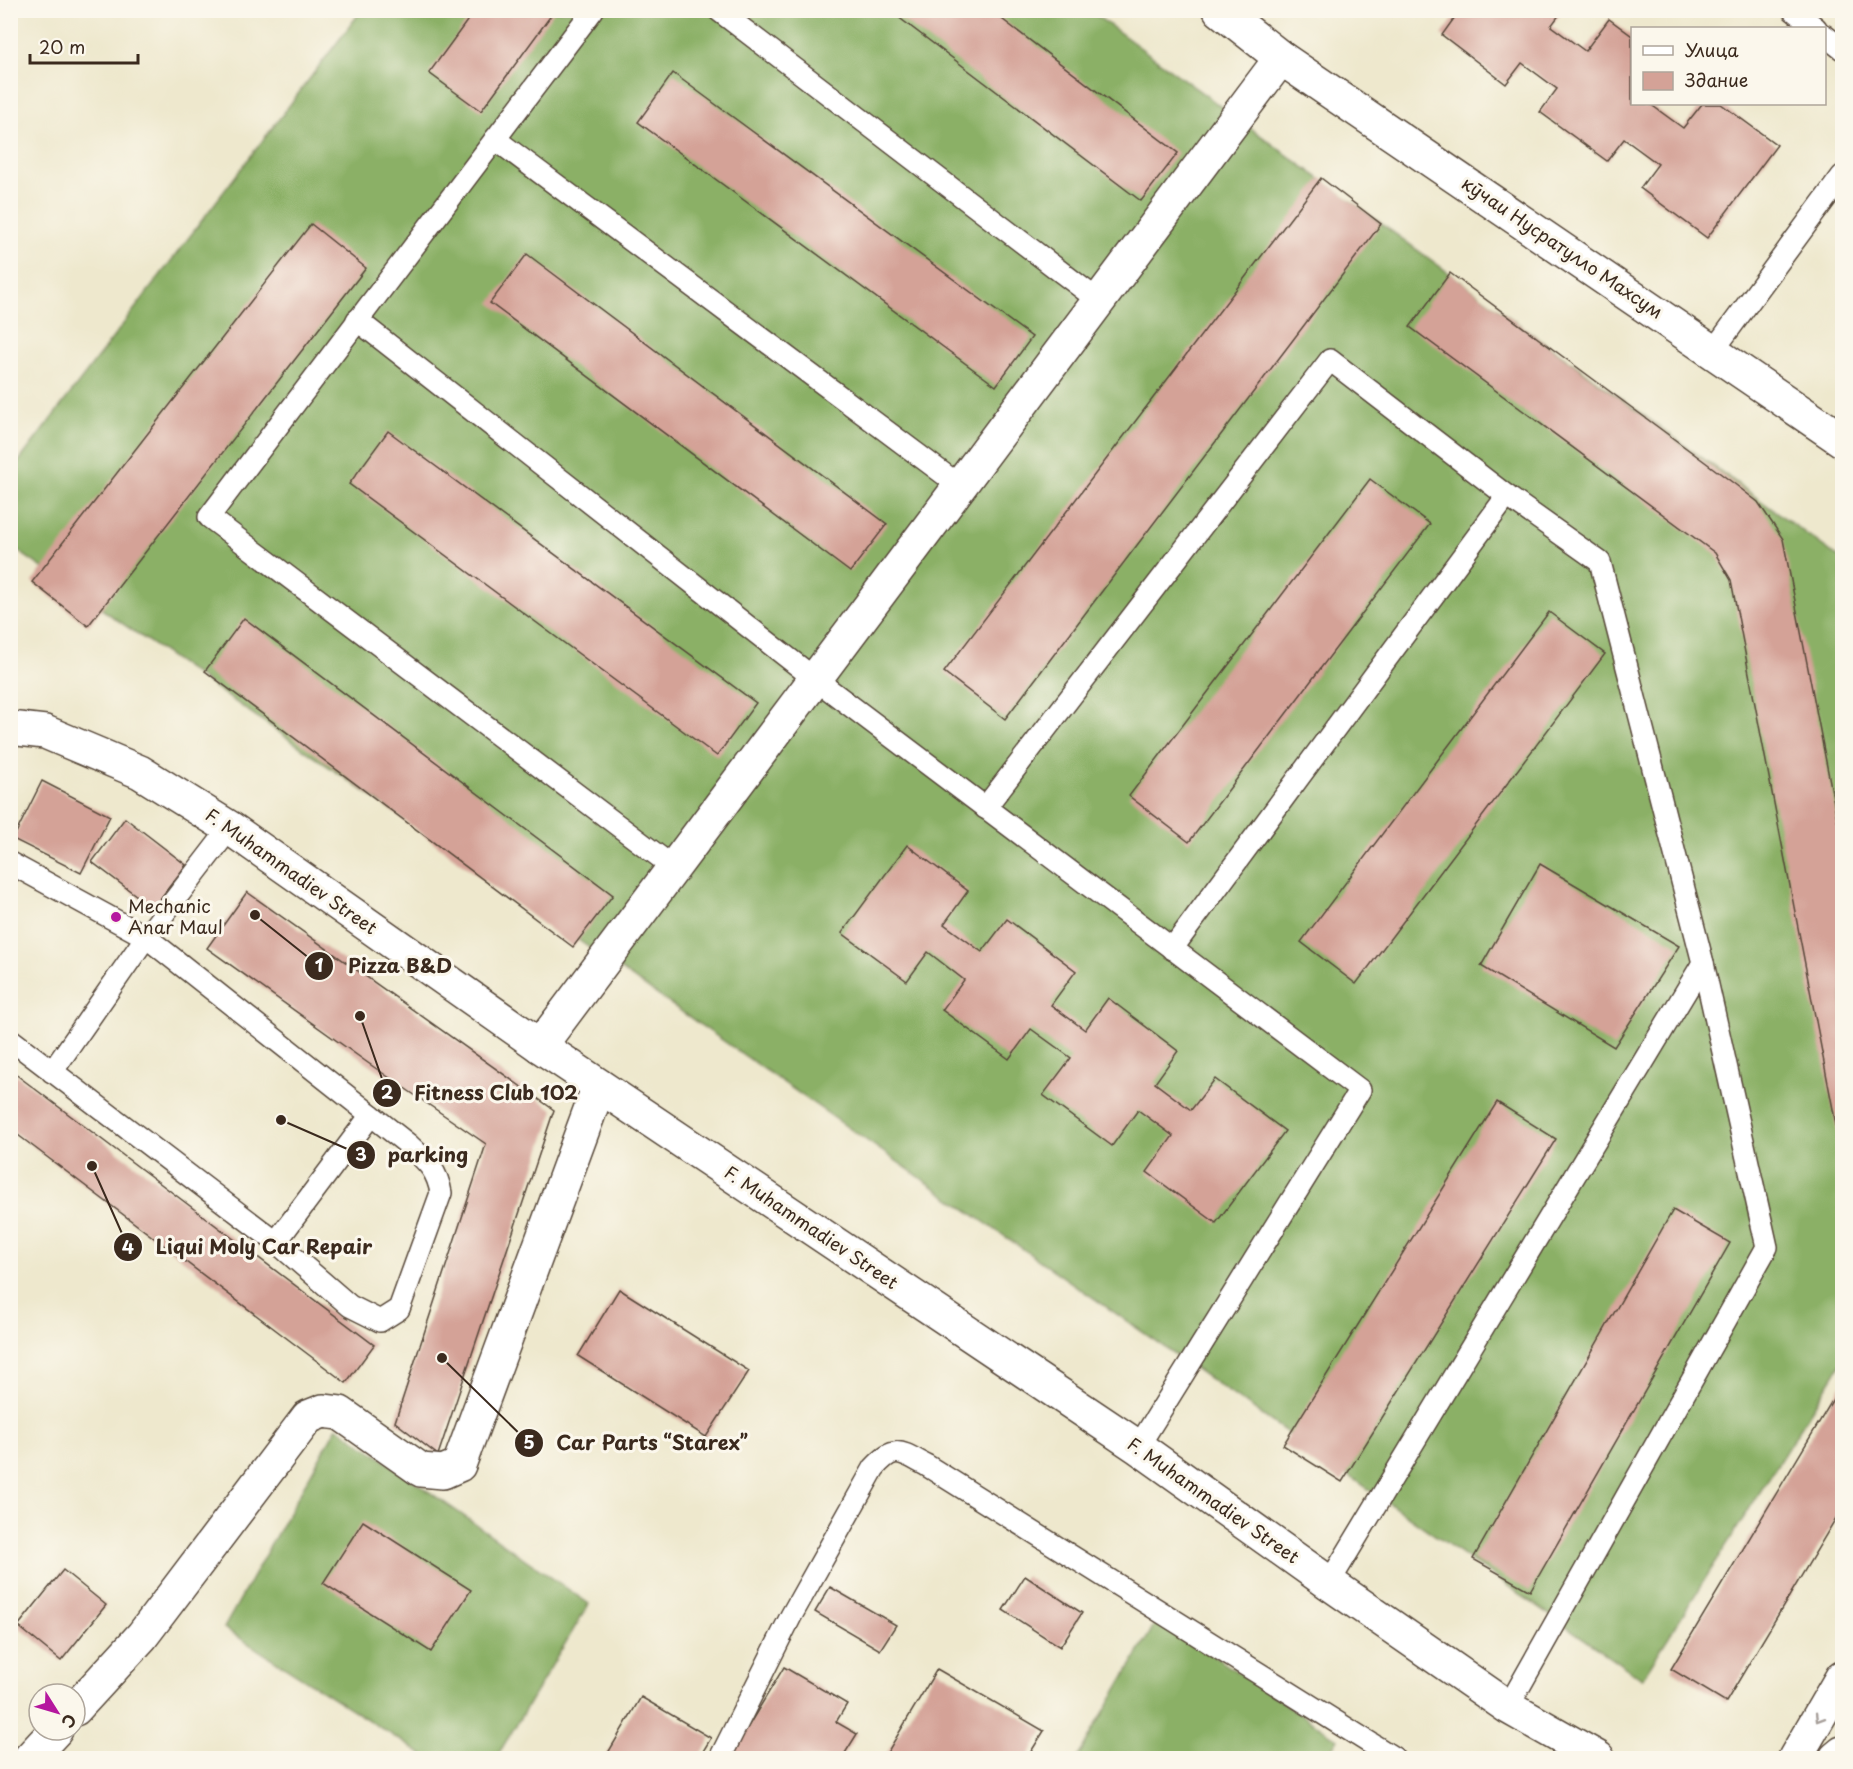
<svg xmlns="http://www.w3.org/2000/svg" width="1853" height="1769" font-family="'Playpen Sans',sans-serif">
	<style>
		.forest { fill: #8bb066; stroke: #636d42; stroke-width: 1.5 }
		.building { fill: #d4a297 }
		.lines { fill: none; stroke-linecap: round; stroke-linejoin: round }
		.service-casing { stroke: #564638; stroke-width: 24 }
		.minor-casing { stroke: #564638; stroke-width: 36 }
		.tertiary-casing { stroke: #564638; stroke-width: 36 }
		.trunk-casing { stroke: #564638; stroke-width: 36 }
		.service { stroke: #fff; stroke-width: 21 }
		.minor { stroke: #fff; stroke-width: 33 }
		.tertiary { stroke: #fff; stroke-width: 33 }
		.trunk { stroke: #fff; stroke-width: 33 }
		.oneway { stroke: #a79f9a }
		.poi-dot { fill: #b5179e; stroke: #fbf7ec; stroke-width: 2 }
		.labels { text-anchor: middle; stroke-width: 6; stroke-linejoin: round; paint-order: stroke }
		.street-label { font-size: 18px; fill: #3b2a1e; stroke: #fbf7ec }
		.poi-label { font-size: 18px; fill: #3b2a1e; stroke: #fbf7ec; text-anchor: start }
		.leader { fill: none; stroke: #3b2a1e; stroke-width: 2 }
		.callout-dot { fill: #3b2a1e; stroke: #fbf7ec; stroke-width: 2 }
		.mark-label { font-size: 18px; text-anchor: middle; font-weight: bold; fill: #fff }
		.callout-label { font-size: 20px; text-anchor: middle; font-weight: bold; fill: #3b2a1e; stroke: #fbf7ec; stroke-width: 6; stroke-linejoin: round; paint-order: stroke }
	</style>
	<rect width="100%" height="100%" fill="#fbf7ec"/>
	<filter id="ink" filterUnits="userSpaceOnUse"><feTurbulence type="fractalNoise" baseFrequency=".0167" numOctaves="2"/><feDisplacementMap in="SourceGraphic" scale="12" xChannelSelector="R" yChannelSelector="G"/><feConvolveMatrix kernelMatrix="1 2 1 2 8 2 1 2 1" color-interpolation-filters="sRGB"/></filter>
	<filter id="wash" filterUnits="userSpaceOnUse"><feTurbulence type="fractalNoise" baseFrequency=".008" numOctaves="4" result="noise"/><feDisplacementMap in="SourceGraphic" scale="24" xChannelSelector="R" yChannelSelector="G"/><feGaussianBlur stdDeviation="1.35" result="paint"/><feColorMatrix in="noise" values="0 0 0 0 0 0 0 0 0 0 0 0 0 0 0 0 0 1.4 0 .05"/><feComposite in="paint" operator="in"/></filter>
	<g filter="url(#wash)">
		<rect width="100%" height="100%" fill="#eee8cd"/>
		<g class="forest">
			<polygon points="361,11 1090,11 1842,560 1842,1362 1642,1679 11,546 10,473"/>
			<polygon points="337,1427 589,1604 496,1758 428,1758 224,1628"/>
			<polygon points="1158,1619 1338,1739 1326,1758 1077,1758"/>
		</g>
		<g id="blocks">
			<g class="building">
				<polygon points="475,10 555,10 481,111 429,73"/>
				<polygon points="889,10 990,10 1178,153 1141,201"/>
				<polygon points="1460,10 1563,10 1551,26 1585,51 1609,19 1632,36 1632,104 1650,104 1683,128 1702,104 1721,104 1777,145 1707,238 1640,188 1658,164 1624,139 1607,161 1540,112 1557,89 1522,63 1506,84 1442,35"/>
				<polygon points="673,73 1032,337 996,386 638,122"/>
				<polygon points="1321,178 1381,224 1005,719 944,672"/>
				<polygon points="311,224 366,268 88,626 32,582"/>
				<polygon points="527,254 887,524 850,572 490,303"/>
				<polygon points="1450,273 1732,482 1758,502 1783,539 1842,844 1842,1156 1731,580 1715,553 1410,327"/>
				<polygon points="388,431 756,703 717,756 349,484"/>
				<polygon points="1370,479 1430,524 1189,842 1129,796"/>
				<polygon points="1549,612 1605,654 1356,984 1301,942"/>
				<polygon points="244,618 613,895 573,947 205,671"/>
				<polygon points="42,781 110,816 81,873 13,839"/>
				<polygon points="125,818 186,865 153,908 92,862"/>
				<polygon points="907,845 968,891 944,924 982,952 1007,919 1076,971 1051,1005 1085,1030 1108,998 1178,1051 1155,1083 1191,1110 1215,1079 1285,1131 1216,1223 1147,1172 1173,1136 1138,1110 1112,1146 1043,1095 1071,1058 1031,1029 1009,1059 942,1010 964,980 928,952 907,981 842,933"/>
				<polygon points="1540,864 1679,946 1614,1047 1481,966"/>
				<polygon points="247,892 554,1110 438,1455 395,1422 486,1144 368,1063 207,948"/>
				<polygon points="10,1070 374,1345 346,1383 10,1129"/>
				<polygon points="1497,1102 1556,1139 1342,1482 1283,1445"/>
				<polygon points="1673,1210 1730,1243 1530,1591 1473,1559"/>
				<polygon points="619,1289 749,1371 706,1437 578,1356"/>
				<polygon points="1842,1384 1842,1508 1726,1702 1671,1669"/>
				<polygon points="363,1521 471,1590 431,1652 323,1583"/>
				<polygon points="63,1570 106,1605 61,1661 18,1626"/>
				<polygon points="1025,1576 1082,1613 1060,1647 1003,1610"/>
				<polygon points="830,1587 896,1625 880,1650 815,1612"/>
				<polygon points="784,1667 847,1704 836,1722 857,1734 842,1758 729,1758"/>
				<polygon points="937,1669 1044,1731 1027,1758 884,1758"/>
				<polygon points="641,1697 711,1738 699,1758 605,1758"/>
			</g>
		</g>
	</g>
	<g filter="url(#ink)">
		<use href="#blocks" fill-opacity="0" stroke="#564638" stroke-width="1.5"/>
		<g class="lines">
			<g class="service-casing">
				<g id="service">
					<polyline points="593,10 209,517 673,867"/>
					<polyline points="718,10 1099,301"/>
					<polyline points="1793,10 1816,28"/>
					<polyline points="1824,35 1842,49"/>
					<polyline points="495,139 960,486"/>
					<polyline points="357,320 815,679 1360,1090 1138,1447"/>
					<polyline points="1713,351 1842,176"/>
					<polyline points="985,808 1330,360 1507,496 1600,562 1703,963 1767,1247 1508,1707"/>
					<polyline points="10,863 146,937 52,1072"/>
					<polyline points="1172,949 1507,496"/>
					<path d="M10 1039 276 1242 350 1306 380 1321 399 1309 441 1193C437 1169 426 1161 409 1145L146 937 230 828"/>
					<polyline points="276,1242 371,1115"/>
					<polyline points="1329,1583 1703,963"/>
					<path d="M720 1758 791 1616 874 1468C895 1444 901 1452 926 1465L1394 1758"/>
				</g>
			</g>
			<g class="minor-casing">
				<g id="minor">
					<polyline points="1220,10 1281,58 1842,440"/>
					<polyline points="10,728 45,732 140,772 230,828 540,1046 1138,1447 1329,1583 1508,1707 1598,1758"/>
					<polyline points="540,1046 1281,58"/>
					<polyline points="75,1709 142,1636 308,1417 323,1411 340,1413 421,1470 443,1472 459,1465 599,1086"/>
					<polyline points="30,1758 56,1730"/>
				</g>
			</g>
			<g class="tertiary-casing">
				<polyline id="tertiary" points="1795,1758 1842,1677"/>
			</g>
			<g class="trunk-casing">
				<polyline id="trunk" points="1836,1758 1842,1753"/>
			</g>
			<use href="#service" class="service"/>
			<use href="#minor" class="minor"/>
			<use href="#tertiary" class="tertiary"/>
			<use href="#trunk" class="trunk"/>
		</g>
		<defs><path id="oneway-chevron" d="M-2-3.5L2.5 0L-2 3.5" fill="none" stroke-width="1.6" stroke-linecap="round" stroke-linejoin="round" transform="scale(1.5)"/></defs>
		<use class="oneway" href="#oneway-chevron" transform="translate(1819 1718) rotate(121)"/>
	</g>
	<circle class="poi-dot" cx="116" cy="917" r="6"/>
	<g class="labels">
		<g class="street-label">
			<text transform="translate(1562 248) rotate(34)" y="6">кӯчаи Нусратулло Махсум</text>
			<text transform="translate(291 872) rotate(35)" y="6">F. Muhammadiev Street</text>
			<text transform="translate(811 1228) rotate(34)" y="6">F. Muhammadiev Street</text>
			<text transform="translate(1213 1501) rotate(35)" y="6">F. Muhammadiev Street</text>
		</g>
		<g class="poi-label">
			<text x="128" y="913">Mechanic<tspan x="128" dy="21">Anar Maul</tspan></text>
		</g>
	</g>
	<path class="leader" d="M255 915L319 966M360 1016L387 1093M281 1120L361 1155M92 1166L128 1247M442 1358L529 1443"/>
	<g class="callout-dot">
		<circle cx="255" cy="915" r="6"/>
		<circle cx="360" cy="1016" r="6"/>
		<circle cx="281" cy="1120" r="6"/>
		<circle cx="92" cy="1166" r="6"/>
		<circle cx="442" cy="1358" r="6"/>
		<circle cx="319" cy="966" r="15"/>
		<circle cx="387" cy="1093" r="15"/>
		<circle cx="361" cy="1155" r="15"/>
		<circle cx="128" cy="1247" r="15"/>
		<circle cx="529" cy="1443" r="15"/>
	</g>
	<g class="mark-label">
		<text x="319" y="972">1</text>
		<text x="387" y="1099">2</text>
		<text x="361" y="1161">3</text>
		<text x="128" y="1254">4</text>
		<text x="529" y="1449">5</text>
	</g>
	<g class="callout-label">
		<text x="400" y="973">Pizza B&amp;D</text>
		<text x="496" y="1100">Fitness Club 102</text>
		<text x="428" y="1162">parking</text>
		<text x="264" y="1254">Liqui Moly Car Repair</text>
		<text x="652" y="1450">Car Parts “Starex”</text>
	</g>
	<rect width="1853" height="1769" fill="none" stroke="#fbf7ec" stroke-width="36"/>
	<rect x="1631" y="27" width="195" height="78" fill="#fbf7ec" stroke="#aea59a" stroke-width="1.5"/>
	<rect x="1643" y="46" width="30" height="9" fill="#ffffff" stroke="#aea59a" stroke-width="1.5"/>
	<text x="1685" y="57" font-size="18" fill="#3b2a1e">Улица</text>
	<rect x="1643" y="72" width="30" height="18" fill="#d4a297" stroke="#aea59a" stroke-width="1.5"/>
	<text x="1685" y="87" font-size="18" fill="#3b2a1e">Здание</text>
	<g transform="translate(57 1712) rotate(127)"><circle r="28" fill="#fbf7ec" stroke="#aea59a" stroke-width="1.5"/>
	<path d="M0-4.5L10 22L0 15L-10 22Z" fill="#b5179e"/>
	<text y="-9" font-size="16" font-weight="bold" text-anchor="middle" fill="#3b2a1e">С</text>
	</g>
	<path d="M30 54v9h108v-9" fill="none" stroke="#3b2a1e" stroke-width="3"/>
	<text x="39" y="54" font-size="18" fill="#3b2a1e" stroke="#fbf7ec" stroke-width="4.5" paint-order="stroke">20 m</text>
</svg>
